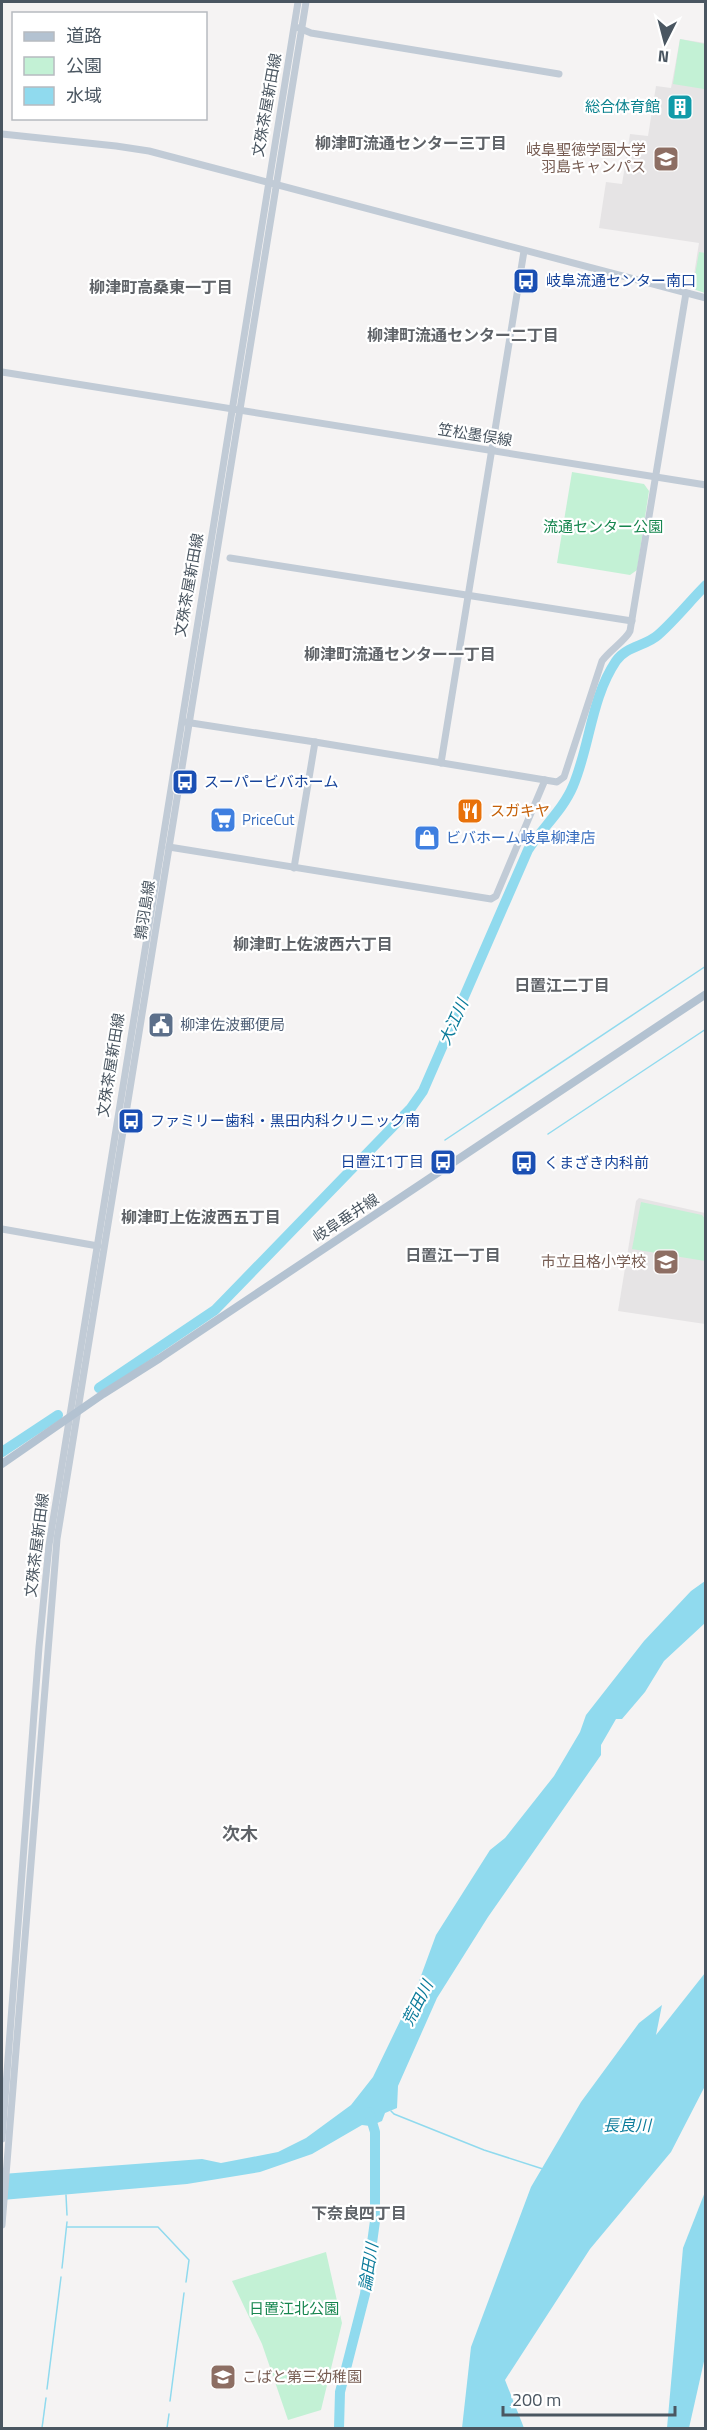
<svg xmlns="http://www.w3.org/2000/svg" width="707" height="2430" font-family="'Titillium Web','Noto Sans JP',sans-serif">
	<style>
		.education { fill: #e6e4e5 }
		.green { fill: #c3f1d5 }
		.water { fill: #90daee }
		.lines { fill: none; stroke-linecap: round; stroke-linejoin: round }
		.stream { stroke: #90daee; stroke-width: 1.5 }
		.river { stroke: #90daee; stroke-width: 10 }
		.secondary { stroke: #c1cbd6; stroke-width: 7 }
		.primary { stroke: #b3c2d1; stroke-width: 8 }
		.labels { text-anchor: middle; stroke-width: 4.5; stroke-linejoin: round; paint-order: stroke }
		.street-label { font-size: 15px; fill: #4a5661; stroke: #fff }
		.culture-label { font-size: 15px; fill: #0d838f; stroke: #fff; text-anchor: end }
		.education-label { font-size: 15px; fill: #785e54; stroke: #fff; text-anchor: end }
		.transit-label { font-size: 15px; fill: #164399; stroke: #fff; text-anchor: start }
		.park-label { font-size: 15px; fill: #17864f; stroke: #fff }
		.food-label { font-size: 15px; fill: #c56008; stroke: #fff; text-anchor: start }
		.shop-label { font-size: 15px; fill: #366cbe; stroke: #fff; text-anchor: start }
		.service-label { font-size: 15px; fill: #4e5e75; stroke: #fff; text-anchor: start }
		.neighbourhood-label { font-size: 16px; font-weight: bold; fill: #5f6368; stroke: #fff }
		.water-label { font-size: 16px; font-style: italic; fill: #0c7c9b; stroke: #fff }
		.quarter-label { font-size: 18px; font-weight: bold; fill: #5f6368; stroke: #fff }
	</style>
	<rect width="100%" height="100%" fill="#f5f3f3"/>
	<g class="education">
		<polygon points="680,39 705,43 705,293 692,287 699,243 599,228 606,182 622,184 630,134 648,136 656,86 671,88"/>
		<polygon points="639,1198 705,1213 705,1324 618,1311 636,1201"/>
	</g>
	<g class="green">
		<polygon points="680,39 705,44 704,89 673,84"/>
		<polygon points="699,252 705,253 705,293 696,290 693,287"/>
		<polygon points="572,472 644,484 649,491 637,570 630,575 557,563"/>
		<polygon points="641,1202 702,1215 705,1219 705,1261 632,1249"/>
		<polygon points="326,2252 342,2323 321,2410 288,2420 262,2344 232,2281"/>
	</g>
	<g class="water">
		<polygon points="705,1581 705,1623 664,1661 645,1692 622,1719 616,1719 601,1745 601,1755 488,1917 437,1998 398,2086 397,2108 385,2113 382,2121 370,2126 362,2125 312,2154 260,2172 187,2184 2,2200 2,2174 202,2159 221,2163 278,2152 306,2138 351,2105 373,2077 418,1984 436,1935 490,1850 505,1838 554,1776 580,1732 586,1715 644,1641 691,1591"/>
		<polygon points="705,1973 705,2086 671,2152 590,2249 505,2380 524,2428 462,2428 471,2347 531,2187 581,2102 639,2023 662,2005 656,2035"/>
		<polygon points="705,2192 705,2357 689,2428 667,2428 683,2248"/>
	</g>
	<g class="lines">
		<g class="stream">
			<polyline points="548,1134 706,1029"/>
			<polyline points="445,1140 706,966"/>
			<polyline points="391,2111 394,2114 484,2150 543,2169"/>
			<polyline points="66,2195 67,2215"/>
			<polyline points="67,2227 158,2227 189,2260 186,2282"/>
			<polyline points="62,2268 67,2222"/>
			<polyline points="47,2389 61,2277"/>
			<polyline points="170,2401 184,2293"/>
			<polyline points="42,2428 46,2398"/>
			<polyline points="167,2428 169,2414"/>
		</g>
		<g class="river">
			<path d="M99 1388 215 1310 411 1108 423 1091 528 850C542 828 563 810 573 786 590 746 591 698 616 661 626 646 646 646 658 635 675 620 690 601 706 585"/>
			<polyline points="2,1452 58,1415"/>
			<polyline points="339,2428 340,2392 365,2294 375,2221 375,2132 369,2112"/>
		</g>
		<g class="secondary">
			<polyline points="299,28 311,33 559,74"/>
			<polyline points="2,134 116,146 149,151 706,298"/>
			<polyline points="2,372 706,485"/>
			<polyline points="230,558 632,621"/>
			<polyline points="185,722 315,742 294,868"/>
			<path d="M315 742 545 780 557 782 564 777 602 661C610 650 626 640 630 631L686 293"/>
			<polyline points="441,763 524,251"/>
			<polyline points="169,847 491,899 496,896 545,780"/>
			<polyline points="2,1229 98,1246"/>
			<polyline points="2,2139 39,1647 49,1545 298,2"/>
			<polyline points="2,2225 57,1539 306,2"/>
		</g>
		<polyline class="primary" points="2,1464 103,1394 160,1358 706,994"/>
	</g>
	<defs>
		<g id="building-square" transform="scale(1.35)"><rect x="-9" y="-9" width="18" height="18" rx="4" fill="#0f9aa8" stroke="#fff"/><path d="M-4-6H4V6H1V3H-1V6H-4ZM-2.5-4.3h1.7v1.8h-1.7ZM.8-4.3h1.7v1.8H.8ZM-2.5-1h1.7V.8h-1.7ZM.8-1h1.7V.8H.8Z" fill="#fff"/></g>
		<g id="university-square" transform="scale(1.35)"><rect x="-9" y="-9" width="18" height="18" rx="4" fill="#8d6e63" stroke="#fff"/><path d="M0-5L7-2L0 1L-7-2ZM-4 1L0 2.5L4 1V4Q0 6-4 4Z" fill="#fff"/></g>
		<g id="bus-square" transform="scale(1.35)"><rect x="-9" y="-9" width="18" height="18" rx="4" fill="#1a4fb4" stroke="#fff"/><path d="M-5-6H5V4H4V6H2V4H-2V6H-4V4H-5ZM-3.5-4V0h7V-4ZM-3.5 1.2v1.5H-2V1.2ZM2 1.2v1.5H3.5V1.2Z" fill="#fff"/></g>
		<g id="restaurant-square" transform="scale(1.35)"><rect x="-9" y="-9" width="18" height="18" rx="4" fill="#e8710a" stroke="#fff"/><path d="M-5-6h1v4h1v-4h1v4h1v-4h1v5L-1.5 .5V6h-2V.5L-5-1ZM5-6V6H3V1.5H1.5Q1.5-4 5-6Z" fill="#fff"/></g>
		<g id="supermarket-square" transform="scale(1.35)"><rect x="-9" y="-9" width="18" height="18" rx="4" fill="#3f7fe0" stroke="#fff"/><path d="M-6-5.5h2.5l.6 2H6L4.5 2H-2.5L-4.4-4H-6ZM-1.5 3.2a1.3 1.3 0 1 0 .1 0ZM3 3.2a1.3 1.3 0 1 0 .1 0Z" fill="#fff"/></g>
		<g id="shop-square" transform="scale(1.35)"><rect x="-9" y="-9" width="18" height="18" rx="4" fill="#3f7fe0" stroke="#fff"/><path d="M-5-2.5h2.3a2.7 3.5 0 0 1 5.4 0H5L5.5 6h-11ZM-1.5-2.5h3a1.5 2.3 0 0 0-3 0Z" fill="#fff"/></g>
		<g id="civic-square" transform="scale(1.35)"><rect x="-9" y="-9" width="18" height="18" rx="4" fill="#5c6f8a" stroke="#fff"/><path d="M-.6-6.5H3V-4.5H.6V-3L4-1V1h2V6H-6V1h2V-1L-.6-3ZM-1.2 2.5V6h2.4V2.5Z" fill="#fff"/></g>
		<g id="school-square" transform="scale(1.35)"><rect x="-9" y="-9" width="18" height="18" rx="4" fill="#8d6e63" stroke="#fff"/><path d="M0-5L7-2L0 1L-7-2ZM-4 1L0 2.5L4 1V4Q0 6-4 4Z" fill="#fff"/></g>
	</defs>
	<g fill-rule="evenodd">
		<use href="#building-square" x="680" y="107"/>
		<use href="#university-square" x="666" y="159"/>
		<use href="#bus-square" x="526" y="281"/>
		<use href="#bus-square" x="185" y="782"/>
		<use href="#restaurant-square" x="470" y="811"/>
		<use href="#supermarket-square" x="223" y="820"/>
		<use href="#shop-square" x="427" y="838"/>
		<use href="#civic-square" x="161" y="1025"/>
		<use href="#bus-square" x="131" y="1121"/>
		<use href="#bus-square" x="443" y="1162"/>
		<use href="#bus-square" x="524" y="1163"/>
		<use href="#school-square" x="666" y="1262"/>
		<use href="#school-square" x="223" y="2377"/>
	</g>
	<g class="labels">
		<g class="street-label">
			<text transform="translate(267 105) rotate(-80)" y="5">文殊茶屋新田線</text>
			<text transform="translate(475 435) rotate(9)" y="5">笠松墨俣線</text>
			<text transform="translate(189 585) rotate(-80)" y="5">文殊茶屋新田線</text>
			<text transform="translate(145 910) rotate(-81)" y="5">鶉羽島線</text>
			<text transform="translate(111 1065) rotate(-81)" y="5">文殊茶屋新田線</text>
			<text transform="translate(346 1218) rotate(-33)" y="5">岐阜垂井線</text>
			<text transform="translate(37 1545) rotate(-83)" y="5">文殊茶屋新田線</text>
		</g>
		<g class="culture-label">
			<text x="660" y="112">総合体育館</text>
		</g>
		<g class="education-label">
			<text x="646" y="155">岐阜聖徳学園大学<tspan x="646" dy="17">羽島キャンパス</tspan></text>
			<text x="646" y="1267">市立且格小学校</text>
			<text x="242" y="2382" text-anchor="start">こばと第三幼稚園</text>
		</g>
		<g class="transit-label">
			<text x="546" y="286">岐阜流通センター南口</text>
			<text x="204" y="787">スーパービバホーム</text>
			<text x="150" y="1126">ファミリー歯科・黒田内科クリニック南</text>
			<text x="424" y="1167" text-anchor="end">日置江1丁目</text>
			<text x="544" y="1168">くまざき内科前</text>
		</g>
		<g class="park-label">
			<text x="603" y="532">流通センター公園</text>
			<text x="294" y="2314">日置江北公園</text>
		</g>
		<g class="food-label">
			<text x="490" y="816">スガキヤ</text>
		</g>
		<g class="shop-label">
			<text x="242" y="825">PriceCut</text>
			<text x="446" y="843">ビバホーム岐阜柳津店</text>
		</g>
		<g class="service-label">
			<text x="180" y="1030">柳津佐波郵便局</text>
		</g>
		<g class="neighbourhood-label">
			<text x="411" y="149">柳津町流通センター三丁目</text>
			<text x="161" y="293">柳津町高桑東一丁目</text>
			<text x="463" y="341">柳津町流通センター二丁目</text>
			<text x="400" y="660">柳津町流通センター一丁目</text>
			<text x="313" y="950">柳津町上佐波西六丁目</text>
			<text x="562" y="991">日置江二丁目</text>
			<text x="201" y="1223">柳津町上佐波西五丁目</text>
			<text x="453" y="1261">日置江一丁目</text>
			<text x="359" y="2219">下奈良四丁目</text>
		</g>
		<g class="water-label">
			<text transform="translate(453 1022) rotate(-66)" y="6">大江川</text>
			<text transform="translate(417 2003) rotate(-63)" y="6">荒田川</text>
			<text x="627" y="2131">長良川</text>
			<text transform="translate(368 2267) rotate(-81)" y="6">論田川</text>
		</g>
		<g class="quarter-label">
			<text x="240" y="1840">次木</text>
		</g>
	</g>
	<rect width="707" height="2430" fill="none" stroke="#4a5661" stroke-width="6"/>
	<rect x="12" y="12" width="195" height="108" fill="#ffffff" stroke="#b7bbc0" stroke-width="1.5"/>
	<rect x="24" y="32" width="30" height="9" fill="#b3c2d1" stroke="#b7bbc0" stroke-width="1.5"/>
	<text x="66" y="42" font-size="18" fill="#4a5661">道路</text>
	<rect x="24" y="57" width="30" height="18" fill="#c3f1d5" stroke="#b7bbc0" stroke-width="1.5"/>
	<text x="66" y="72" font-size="18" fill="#4a5661">公園</text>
	<rect x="24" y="87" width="30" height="18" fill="#90daee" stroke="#b7bbc0" stroke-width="1.5"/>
	<text x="66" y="102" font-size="18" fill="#4a5661">水域</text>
	<g transform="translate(665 42) rotate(186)" stroke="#ffffff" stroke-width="4.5" paint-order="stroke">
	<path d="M0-4.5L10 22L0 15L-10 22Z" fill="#4a5661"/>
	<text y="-9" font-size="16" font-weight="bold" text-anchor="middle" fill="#4a5661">N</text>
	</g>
	<path d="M503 2406v9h172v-9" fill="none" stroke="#4a5661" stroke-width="3"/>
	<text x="512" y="2406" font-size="18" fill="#4a5661" stroke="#ffffff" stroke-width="4.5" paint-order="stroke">200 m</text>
</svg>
